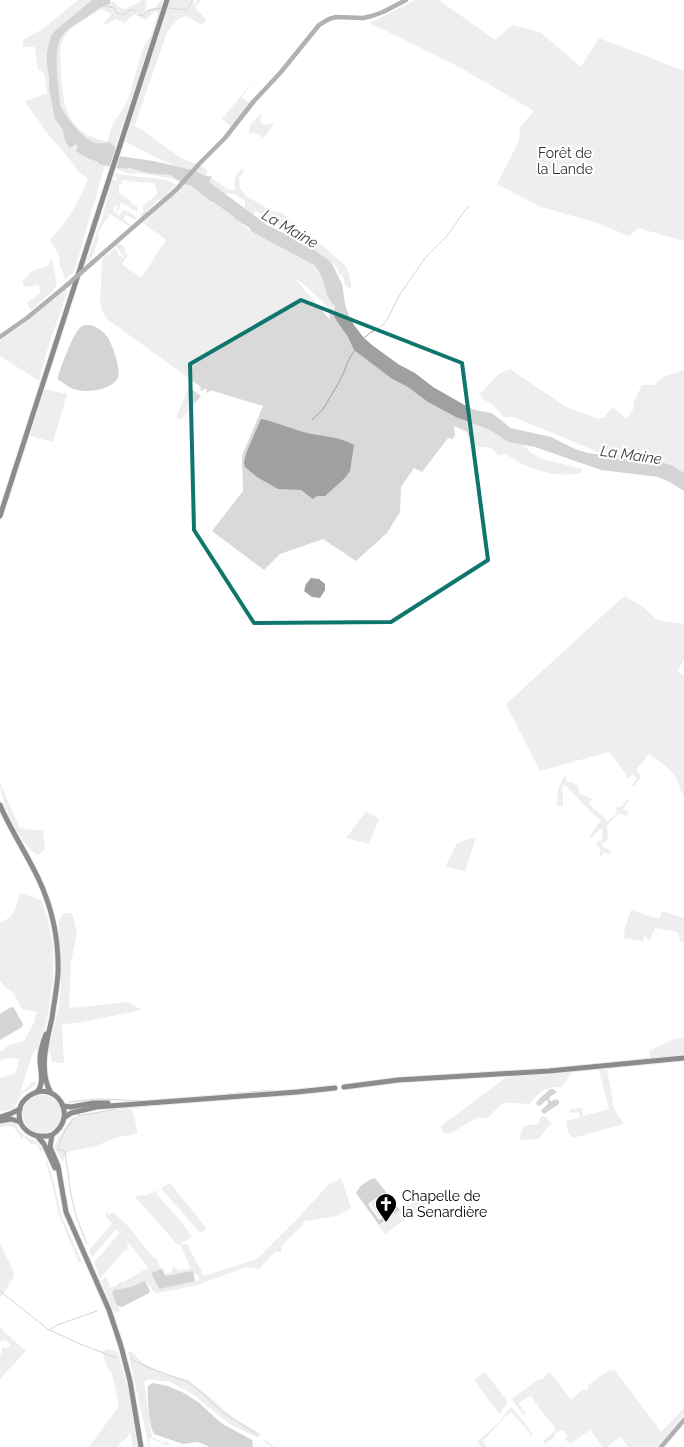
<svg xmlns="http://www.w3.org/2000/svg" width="684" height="1447" font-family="Raleway,sans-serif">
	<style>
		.green { fill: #d9d9d9; fill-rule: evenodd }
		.water { fill: #a0a0a0; fill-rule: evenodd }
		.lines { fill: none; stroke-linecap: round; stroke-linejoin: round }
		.stream { stroke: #a0a0a0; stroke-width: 1 }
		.major-casing { stroke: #dbdbdb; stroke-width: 7 }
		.minor { stroke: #525252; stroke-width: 4.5 }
		.major { stroke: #000; stroke-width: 5 }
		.minor-bridge { stroke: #525252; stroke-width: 4.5 }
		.marked { fill: none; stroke: #0f766e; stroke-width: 4; stroke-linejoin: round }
		.labels { text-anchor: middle; stroke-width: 4.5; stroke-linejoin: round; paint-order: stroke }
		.park-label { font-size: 14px; fill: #303030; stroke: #fff }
		.poi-label { font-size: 14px; fill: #000; stroke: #fff; text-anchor: start }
		.water-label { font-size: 15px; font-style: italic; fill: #414141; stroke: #fff }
	</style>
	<rect width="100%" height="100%" fill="#fff"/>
	<g class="green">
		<path d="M78 0H112L106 6 113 1C124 14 126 8 140 2L142 0H147L145 11 155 8 161 0H193L194 6 198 0H201L195 8 206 19 202 25 186 16 178 19 167 32 135 125 123 123 117 142 106 162 74 272 65 279 60 265 59 255 50 240C68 222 79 201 88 179L79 172 63 151 48 134 25 102 47 93 44 73 38 69 35 47H23V40L44 28ZM101 9 111 14 102 25 108 24 115 19 125 23 134 14 145 20 156 11 158 13 151 35 143 48 128 100 111 128 108 141C67 136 62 104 61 70 60 57 58 44 67 33 70 28 94 14 101 9Z"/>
		<polygon points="415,0 439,0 495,40 512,25 540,32 581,67 599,38 684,71 684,241 638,228 629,236 595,222 541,207 497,184 519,141 520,127 534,111 461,68 370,23"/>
		<polygon points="254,80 242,97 248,102 251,100 252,101 231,127 222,119"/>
		<polygon points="260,114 262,116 260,120 263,125 274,123 264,138 255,133 249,134 250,125"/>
		<path d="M129 124 139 128 181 158 196 164C196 164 192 169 191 169 182 172 136 147 126 142Z"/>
		<path d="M117 166 167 174 202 190 244 223 242 225 251 231 314 265C328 279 321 294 335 306L334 316 336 320 480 424 502 436 525 446 531 453 542 459 579 468 582 470 581 473C558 479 523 468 506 454L499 455 491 448 472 446 467 432 454 426 455 435 453 439 448 438 422 472 414 468 401 487 400 512 387 533 356 561 323 539 280 554 264 570 212 531 243 491 242 456 263 406 210 390 208 393 206 392 207 389H204L202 391 200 390 201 387 107 319 102 311 100 303 102 260 107 254 109 255 114 248 117 249 118 254 123 258 124 256 119 251 116 245 119 243 125 247V254L128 255 122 264 141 278 166 240 143 223 183 184 170 178 137 173C129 175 123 172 116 169ZM294 277 308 288 327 306 329 310 330 320Z"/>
		<path d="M201 166 208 171 206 175 230 190H235C233 181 235 176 241 169L245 171 239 178 240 188 246 196 272 211 280 212 289 218 290 222 323 246 347 267 351 284V289L345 285 343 276 340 275 337 268 331 261 338 279H336L297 242 298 237 282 228 273 220 256 211 252 216 245 210V201L234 194 229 193 225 195 195 177 196 169Z"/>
		<path d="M114 173 133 176 168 180 176 185 162 199 158 200 147 211V213L142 218 140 215 143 212V206L157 194V190L154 183 137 182 122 180 123 184 119 185V194L123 195 138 208 137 211C130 209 126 204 120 203V208L117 212 116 211 117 206 114 207 113 210 119 216 123 210 129 212 137 218 135 220 127 215 124 216V220L132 226 130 227 110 214 108 215 109 218 105 221 98 234 99 238C95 246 95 258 86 262L102 219 108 196 107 193 112 179 118 182Z"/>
		<polygon points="52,258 57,284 52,292 31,310 27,303 40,293 39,285 24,287 22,282 33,270 48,266"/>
		<polygon points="65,289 67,290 67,294 49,344 39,381 0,356 0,340 25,323"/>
		<polygon points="510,369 566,407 599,419 605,417 612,407 621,414 626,419 633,410 634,401 642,385 654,385 663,377 684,370 684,488 514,417 504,417 494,406 483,399 480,394 500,373"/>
		<polygon points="189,387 201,396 181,420 176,417"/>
		<polygon points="45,389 67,394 53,442 30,436"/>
		<path d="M624 596 642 606 657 620 684 624V659L678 671 684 676V795C679 790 680 785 677 780 672 769 659 761 649 754L636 770 641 777 634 786 632 785 637 778 632 774 629 779 626 777 627 775 609 752 540 771 506 704Z"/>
		<polygon points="564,776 565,776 568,782 573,782 578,787 579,793 592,799 593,802 590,800 589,804 608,821 617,813 616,808 618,806 621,807 628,798 629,801 623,809 629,812 626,816 619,813 607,825 608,838 606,842 602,843 602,846 612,852 608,854 604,852 602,856 600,855 600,849 596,843 602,840 603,832 601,828 591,838 589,837 601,820 595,816 564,784 562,790 563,795 563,807 557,805 558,789"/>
		<path d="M0 782 19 827 25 829 43 831 45 850 38 855C20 846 0 801 0 782Z"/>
		<polygon points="366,811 379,819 369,844 346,838"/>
		<polygon points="476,837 465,871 445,867 457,843"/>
		<path d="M20 893 41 900 48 920 53 945V979L48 1015 38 1048 32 1055 20 1093 30 1085 31 1082H35L37 1084 22 1094 13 1109 0 1112V1078C14 1074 17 1075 19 1059L9 1058 0 1060V1052L9 1045 24 1041 34 1023 37 1012 22 1009 13 993 6 988 0 981V923C16 915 15 910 20 893Z"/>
		<polygon points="631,910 659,919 662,911 684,918 684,943 680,941 678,932 655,928 650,940 644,936 643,941 623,938 625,933 624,931"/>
		<polygon points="64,913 72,913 77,932 71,963 69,1005 71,1008 128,1002 142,1010 77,1023 62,1024 64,1063 52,1062 49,1046 59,1008 61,980 59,921"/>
		<polygon points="684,1038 684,1056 650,1059 649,1051 674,1039"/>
		<polygon points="607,1069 614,1109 624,1124 573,1138 568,1132 566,1121 579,1118 579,1112 570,1113 570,1109 582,1108 583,1116 609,1109 599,1070"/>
		<path d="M573 1070 562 1087C543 1087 542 1091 529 1104L516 1103H503L486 1119 478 1117 451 1133H443L441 1126 509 1075Z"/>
		<circle cx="42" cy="1114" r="19"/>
		<polygon points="132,1108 138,1133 115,1138 96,1146 67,1152 63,1162 54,1147 59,1136 72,1118 94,1113"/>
		<polygon points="542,1115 552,1123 538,1139 523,1140 519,1138 524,1126 538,1124"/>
		<path d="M8 1122 16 1123C20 1135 25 1135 34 1140 38 1142 40 1146 43 1150L41 1152 36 1144H31L23 1136 22 1140 13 1126 0 1127V1125Z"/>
		<polygon points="45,1161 47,1161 53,1178 61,1215 82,1262 79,1263 59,1215 52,1184"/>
		<polygon points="341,1178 351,1208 337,1216 301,1222 304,1224 281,1246 281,1252 275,1252 259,1269 246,1267 198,1285 158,1293 154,1292 148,1283 141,1284 128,1290 111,1292 120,1311 114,1313 101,1281 106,1277 110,1285 108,1288 116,1286 120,1282 124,1282 144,1270 148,1270 145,1263 129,1244 127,1245 128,1251 125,1250 100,1279 94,1262 120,1233 116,1229 93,1256 91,1256 89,1250 112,1224 106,1216 106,1212 108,1211 108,1215 113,1212 127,1225 153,1257 158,1260 159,1266 166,1272 154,1274 158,1289 190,1280 198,1281 199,1277 191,1272 165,1277 164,1274 172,1272 172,1268 175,1267 179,1270 191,1269 180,1244 187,1244 204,1276 257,1259 297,1219 329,1184"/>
		<polygon points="170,1183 207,1229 200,1233 161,1188 156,1193 183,1224 192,1237 178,1245 136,1198 136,1196 147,1195 153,1193"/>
		<polygon points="381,1195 391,1210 379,1218 370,1204"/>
		<polygon points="425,1197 429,1201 385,1234 379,1226 401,1209"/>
		<polygon points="0,1243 14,1273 13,1278 2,1296 0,1296"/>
		<polygon points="0,1327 1,1327 5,1334 10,1336 13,1340 26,1351 0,1379 0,1355 2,1352 2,1347 7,1348 11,1345 5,1340 0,1342"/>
		<polygon points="108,1349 118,1352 130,1397 138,1447 132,1447 131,1433 117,1447 89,1447 119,1406 112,1373 107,1367 102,1352"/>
		<polygon points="131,1351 143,1363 165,1374 188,1380 211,1398 232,1417 260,1433 258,1438 231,1425 191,1393 170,1382 149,1379 144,1382 152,1437 162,1442 165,1441 169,1444 168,1446 150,1438 149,1440 150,1447 148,1447 147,1437 128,1352"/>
		<polygon points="615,1370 661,1432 684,1408 684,1415 657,1447 628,1447 620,1437 607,1447 603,1447 590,1430 570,1444 565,1439 568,1436 563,1430 554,1434 556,1436 545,1444 543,1441 556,1430 553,1424 546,1417 531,1396 518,1403 526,1414 524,1416 512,1399 537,1380 542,1379 550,1372 571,1400 583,1389 588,1390 588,1385 608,1371"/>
		<polygon points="485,1372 507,1401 507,1404 499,1414 474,1380"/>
		<polygon points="510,1408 513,1408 533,1434 532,1436 511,1412 504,1418 483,1441 487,1447 482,1447 477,1442 489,1431 491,1431 492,1428 498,1423"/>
	</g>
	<g class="water">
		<path d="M92 0H110V4C100 6 94 12 87 17 78 23 68 27 62 36 52 49 59 87 60 104 64 116 84 140 96 143 100 144 105 143 108 143L109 141 113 146H115V149L119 156 153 161 188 169C197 169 202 178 212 176L209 182 267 225 306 244 331 262 342 284 345 304 349 316 354 325 364 338 372 345 398 364 415 373 433 387 468 407 475 410 491 413 500 419 510 428 551 437 575 449 588 453 610 456 618 455 638 460H655L673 466 684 473V491L670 482 659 477 601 470 535 447 509 442 488 429 456 417 428 402 408 387 391 378 354 350 348 337 336 320 334 316 335 306C321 294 328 279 314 265L269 241 251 231 250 228 235 219 233 216 212 201H210L190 185H187L170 175 148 173 130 168C120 170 109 166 99 164L98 162C90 159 83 156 76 151L78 148 76 144 70 148 65 141 63 130 55 119 49 88V77L47 65V52L51 36 55 31Z"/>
		<path d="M90 325C95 326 102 330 106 335 111 340 122 371 118 378 110 391 84 394 71 388 67 386 63 382 58 380V377C61 367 72 336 79 329 82 325 85 325 90 325Z"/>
		<path d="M261 419C277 422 291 429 307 433 324 437 338 436 354 445L350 471 345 478 325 496H317L313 499 301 490 278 489 257 477 245 467 244 462 247 451Z"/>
		<polygon points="311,578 319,579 325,584 325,590 320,598 312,597 304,591 306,584"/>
		<polygon points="11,1007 14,1008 23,1024 22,1027 0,1040 0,1014"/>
		<polygon points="550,1089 553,1089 557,1092 550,1097 549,1100 551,1101 557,1099 559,1101 559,1104 544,1114 541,1111 542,1109 548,1104 548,1101 546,1100 541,1105 538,1106 536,1103 538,1100"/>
		<path d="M375 1178 400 1210 379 1225 356 1193C360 1185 366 1181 375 1178ZM382 1194 393 1210 379 1220 368 1204Z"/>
		<polygon points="161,1269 166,1276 193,1271 195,1281 159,1289 151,1273"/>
		<polygon points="145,1281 150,1291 149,1293 122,1307 117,1306 112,1293 114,1290 131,1287"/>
		<path d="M153 1383 168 1386 184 1393 198 1402 221 1423 252 1440 253 1447H210L198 1442 183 1444 154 1434C149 1425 147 1397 148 1386Z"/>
	</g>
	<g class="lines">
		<g class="stream">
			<polyline points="101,5 114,8 117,13 124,15 130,10 133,9 135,12"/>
			<polyline points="189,7 193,0"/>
			<polyline points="169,8 187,10"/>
			<polyline points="139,15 142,16 149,10 161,8"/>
			<polyline points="364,338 370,333 383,325 388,318 399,296 425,258 447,236 463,213 469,206"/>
			<path d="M312 420C316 415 322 412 325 406 331 395 339 384 344 372 346 365 350 355 356 349"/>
			<polyline points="633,1060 665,1057"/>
			<polyline points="172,1099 273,1090"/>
			<polyline points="69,1102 97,1099 148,1101"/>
			<polyline points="125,1108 167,1104"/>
			<polyline points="77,1116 123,1108"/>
			<polyline points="74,1118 66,1129 57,1149 65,1151 71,1195 77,1219 87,1244"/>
			<polyline points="0,1291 49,1330 57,1325 97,1311"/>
			<polyline points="50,1330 80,1344 117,1358"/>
			<polyline points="131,1359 147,1367 188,1382 203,1394 222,1412 258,1435"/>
			<polyline points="265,1441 273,1447"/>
		</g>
		<g class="major-casing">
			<g id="major">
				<polyline points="0,516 167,0"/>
				<path d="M0 805C11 831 27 854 39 880 52 908 59 941 58 973 57 988 54 1003 52 1018 47 1041 38 1071 51 1093"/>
				<polyline points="344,1087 398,1080 549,1071 684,1058"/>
				<path d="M37 1092C45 1083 40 1069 40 1059 40 1050 43 1042 46 1034"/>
				<polyline points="63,1106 71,1107 93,1103 108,1103"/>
				<polyline points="0,1117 10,1114 20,1109"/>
				<polyline points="64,1118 71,1113 96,1107 297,1092 335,1088"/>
				<polyline points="0,1121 11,1119 20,1122"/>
				<path d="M52 1135C34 1140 15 1129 20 1108 21 1103 25 1099 29 1096 55 1078 80 1116 52 1135L50 1147 58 1166 66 1212 109 1310 121 1346 130 1381 141 1447"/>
				<polyline points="38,1137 44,1144 55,1168"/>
			</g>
		</g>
		<g class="minor">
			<polyline points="92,263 176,190 200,163 225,138 254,101 281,72 319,25 329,19 336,17 363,18 372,16 383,12 406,0"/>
			<polyline points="0,337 27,318 67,285"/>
			<polyline points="661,1447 684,1420"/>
		</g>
		<use href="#major" class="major"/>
		<polyline class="minor-bridge" points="67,285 92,263"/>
	</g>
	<path d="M0 0H684V1447H0ZM301 300 462 363 488 560 391 622 254 623 194 530 190 364Z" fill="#fff" fill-opacity=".55" fill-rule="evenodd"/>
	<path class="marked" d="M301 300 462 363 488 560 391 622 254 623 194 530 190 364Z"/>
	<defs>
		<g id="church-pin" transform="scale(1.125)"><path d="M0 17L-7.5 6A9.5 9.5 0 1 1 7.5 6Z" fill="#000" stroke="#fff"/><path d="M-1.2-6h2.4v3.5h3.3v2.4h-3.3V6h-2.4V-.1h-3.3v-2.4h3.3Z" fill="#fff"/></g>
	</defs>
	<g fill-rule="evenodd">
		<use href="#church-pin" x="386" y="1204"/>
	</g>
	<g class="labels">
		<g class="park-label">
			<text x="565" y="158">Forêt de<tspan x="565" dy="16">la Lande</tspan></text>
		</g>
		<g class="poi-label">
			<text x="402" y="1201">Chapelle de<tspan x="402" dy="16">la Senardière</tspan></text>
		</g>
		<g class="water-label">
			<text transform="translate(290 229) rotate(30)" y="5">La Maine</text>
			<text transform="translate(631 455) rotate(8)" y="5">La Maine</text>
		</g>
	</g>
</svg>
